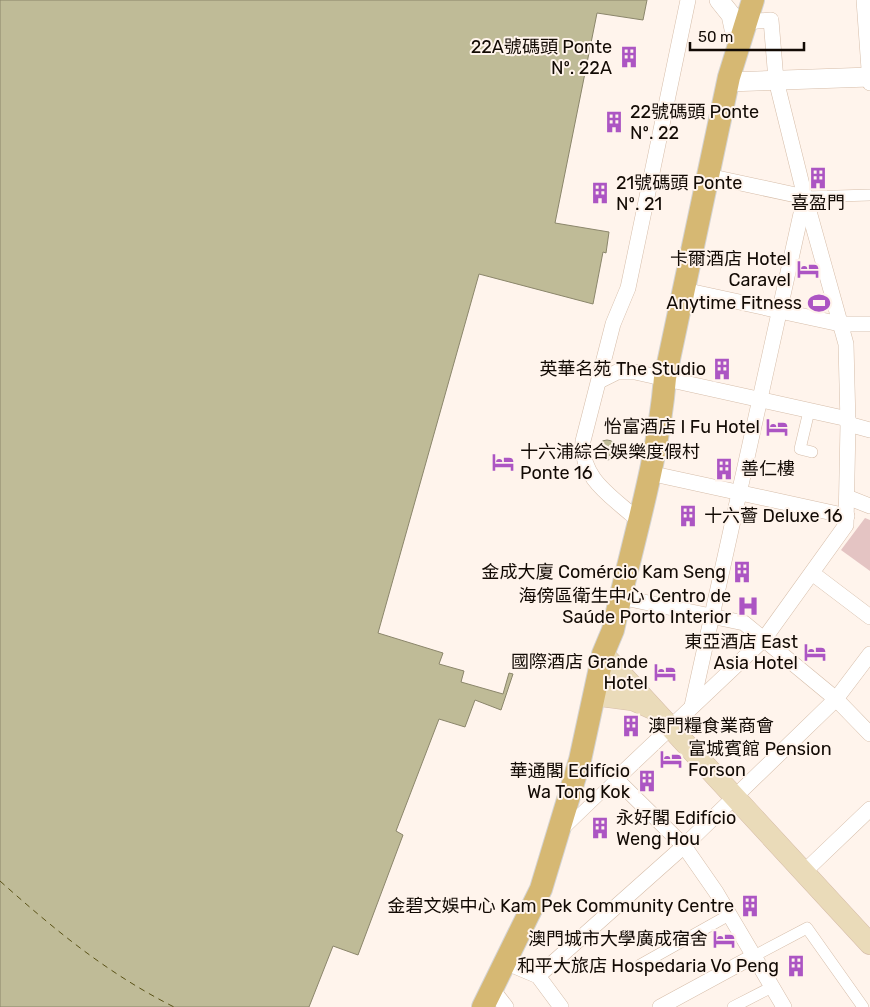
<svg xmlns="http://www.w3.org/2000/svg" width="870" height="1007" font-family="Rubik,'Noto Sans SC',sans-serif">
	<style>
		.green { fill: #e4c4c3 }
		.water { fill: #bfbb97; stroke: #8b866b }
		.lines { fill: none; stroke-linecap: round; stroke-linejoin: round }
		.ferry { stroke: #5a5216; stroke-width: 1; stroke-dasharray: 6 5; stroke-linecap: butt }
		.pedestrian-casing { stroke: #d6bda9; stroke-width: 12 }
		.minor-casing { stroke: #d6bda9; stroke-width: 16 }
		.tertiary-casing { stroke: #d6bda9; stroke-width: 20 }
		.secondary-casing { stroke: #d6bda9; stroke-width: 22 }
		.primary-casing { stroke: #d4d3d2; stroke-width: 24 }
		.pedestrian { stroke: #fff; stroke-width: 11 }
		.minor { stroke: #fff; stroke-width: 15 }
		.tertiary { stroke: #fff; stroke-width: 19 }
		.secondary { stroke: #eadbb9; stroke-width: 21 }
		.primary { stroke: #d6b873; stroke-width: 22 }
		.labels { text-anchor: middle; stroke-width: 4; stroke-linejoin: round; paint-order: stroke }
		.poi-label { font-size: 18px; fill: #120a04; stroke: #fff4ec; text-anchor: end }
	</style>
	<rect width="100%" height="100%" fill="#fff4ec"/>
	<polygon class="green" points="865,518 870,520 870,571 841,550"/>
	<g class="water">
		<polygon points="0,0 647,0 643,20 597,13 555,223 609,232 606,253 603,252 593,304 479,274 378,633 443,653 439,664 464,671 461,682 503,694 509,673 513,674 501,710 475,700 465,727 439,719 396,831 403,835 358,955 333,946 309,1007 0,1007"/>
		<circle cx="607" cy="450" r="10"/>
	</g>
	<g class="lines">
		<path class="ferry" d="M0 881C56 931 107 973 174 1007"/>
		<g class="pedestrian-casing">
			<g id="pedestrian">
				<polyline points="805,197 870,195"/>
				<polyline points="809,411 800,449 812,452"/>
				<polyline points="563,830 616,779"/>
				<polyline points="754,956 807,928 863,1007"/>
				<polyline points="640,965 729,915"/>
				<polyline points="733,1007 772,987"/>
			</g>
		</g>
		<g class="minor-casing">
			<g id="minor">
				<polyline points="864,0 870,83"/>
				<polyline points="746,22 771,20 776,80 805,197 846,344 848,424 846,525 764,639 616,779 684,846 716,892 784,1007"/>
				<polyline points="708,176 805,197"/>
				<polyline points="684,290 840,324 870,324"/>
				<polyline points="599,381 617,372 635,372 848,419"/>
				<polyline points="848,424 870,430"/>
				<polyline points="649,473 847,516"/>
				<polyline points="847,497 870,506"/>
				<path d="M631 514C608 494 580 476 583 441L613 324 628 288 688 0"/>
				<polyline points="812,573 870,617"/>
				<polyline points="620,597 744,623 836,699 870,734"/>
				<polyline points="692,706 804,200"/>
				<polyline points="804,872 870,809"/>
				<polyline points="505,962 538,976 561,1007"/>
				<polyline points="538,976 684,846 836,699 870,654"/>
				<polyline points="492,989 506,1007"/>
				<polyline points="660,1007 754,956"/>
			</g>
		</g>
		<g class="tertiary-casing">
			<g id="tertiary">
				<polyline points="719,0 731,15 734,29"/>
				<polyline points="728,82 870,77"/>
			</g>
		</g>
		<g class="secondary-casing">
			<g id="secondary">
				<polyline points="603,654 870,944"/>
				<polyline points="595,695 633,700 653,709"/>
			</g>
		</g>
		<g class="primary-casing">
			<path id="primary" d="M483 1007 541 889 580 760 603 654 613 630C631 547 658 463 665 378L729 77 753 0"/>
		</g>
		<use href="#pedestrian" class="pedestrian"/>
		<use href="#minor" class="minor"/>
		<use href="#tertiary" class="tertiary"/>
		<use href="#secondary" class="secondary"/>
		<use href="#primary" class="primary"/>
	</g>
	<defs>
		<g id="building-bare" transform="scale(1.725)"><path d="M-4-6H4V6H1V3H-1V6H-4ZM-2.5-4.3h1.7v1.8h-1.7ZM.8-4.3h1.7v1.8H.8ZM-2.5-1h1.7V.8h-1.7ZM.8-1h1.7V.8H.8Z" fill="#ac55c3" stroke="#fff4ec" stroke-width="2.5" paint-order="stroke"/></g>
		<g id="hotel-bare" transform="scale(1.725)"><path d="M-6-4.5h1.5V1H6V5H4.5V3h-9V5H-6ZM-4 0a1.8 1.8 0 1 1 3.6 0ZM.5 0V-2.5h3Q6-2.5 6 0Z" fill="#ac55c3" stroke="#fff4ec" stroke-width="2.5" paint-order="stroke"/></g>
		<g id="stadium-bare" transform="scale(1.725)"><path d="M0-5a6.5 5 0 1 0 0 10a6.5 5 0 1 0 0-10ZM-3.5-1.8h7v3.6h-7Z" fill="#ac55c3" stroke="#fff4ec" stroke-width="2.5" paint-order="stroke"/></g>
		<g id="hospital-bare" transform="scale(1.725)"><path d="M-5-5h3v3.5h4V-5h3V5h-3V1.5h-4V5h-3Z" fill="#ac55c3" stroke="#fff4ec" stroke-width="2.5" paint-order="stroke"/></g>
	</defs>
	<g fill-rule="evenodd">
		<use href="#building-bare" x="629" y="57"/>
		<use href="#building-bare" x="614" y="122"/>
		<use href="#building-bare" x="818" y="178"/>
		<use href="#building-bare" x="600" y="193"/>
		<use href="#hotel-bare" x="808" y="269"/>
		<use href="#stadium-bare" x="819" y="303"/>
		<use href="#building-bare" x="722" y="369"/>
		<use href="#hotel-bare" x="777" y="427"/>
		<use href="#hotel-bare" x="503" y="462"/>
		<use href="#building-bare" x="724" y="469"/>
		<use href="#building-bare" x="688" y="516"/>
		<use href="#building-bare" x="742" y="572"/>
		<use href="#hospital-bare" x="748" y="606"/>
		<use href="#hotel-bare" x="815" y="652"/>
		<use href="#hotel-bare" x="665" y="672"/>
		<use href="#building-bare" x="631" y="726"/>
		<use href="#hotel-bare" x="671" y="759"/>
		<use href="#building-bare" x="647" y="781"/>
		<use href="#building-bare" x="600" y="828"/>
		<use href="#building-bare" x="750" y="906"/>
		<use href="#hotel-bare" x="724" y="939"/>
		<use href="#building-bare" x="796" y="966"/>
	</g>
	<g class="labels">
		<g class="poi-label">
			<text x="612" y="53">22A號碼頭 Ponte<tspan x="612" dy="21">Nº. 22A</tspan></text>
			<text x="630" y="118" text-anchor="start">22號碼頭 Ponte<tspan x="630" dy="21">Nº. 22</tspan></text>
			<text x="616" y="189" text-anchor="start">21號碼頭 Ponte<tspan x="616" dy="21">Nº. 21</tspan></text>
			<text x="818" y="209" text-anchor="middle">喜盈門</text>
			<text x="791" y="265">卡爾酒店 Hotel<tspan x="791" dy="21">Caravel</tspan></text>
			<text x="802" y="309">Anytime Fitness</text>
			<text x="706" y="375">英華名苑 The Studio</text>
			<text x="760" y="433">怡富酒店 I Fu Hotel</text>
			<text x="520" y="458" text-anchor="start">十六浦綜合娛樂度假村<tspan x="520" dy="21">Ponte 16</tspan></text>
			<text x="741" y="475" text-anchor="start">善仁樓</text>
			<text x="704" y="522" text-anchor="start">十六薈 Deluxe 16</text>
			<text x="726" y="578">金成大廈 Comércio Kam Seng</text>
			<text x="731" y="602">海傍區衛生中心 Centro de<tspan x="731" dy="21">Saúde Porto Interior</tspan></text>
			<text x="798" y="648">東亞酒店 East<tspan x="798" dy="21">Asia Hotel</tspan></text>
			<text x="648" y="668">國際酒店 Grande<tspan x="648" dy="21">Hotel</tspan></text>
			<text x="648" y="732" text-anchor="start">澳門糧食業商會</text>
			<text x="688" y="755" text-anchor="start">富城賓館 Pension<tspan x="688" dy="21">Forson</tspan></text>
			<text x="630" y="777">華通閣 Edifício<tspan x="630" dy="21">Wa Tong Kok</tspan></text>
			<text x="616" y="824" text-anchor="start">永好閣 Edifício<tspan x="616" dy="21">Weng Hou</tspan></text>
			<text x="734" y="912">金碧文娛中心 Kam Pek Community Centre</text>
			<text x="708" y="945">澳門城市大學廣成宿舍</text>
			<text x="779" y="972">和平大旅店 Hospedaria Vo Peng</text>
		</g>
	</g>
	<path d="M690 42v8h114v-8" fill="none" stroke="#120a04" stroke-width="2.5"/>
	<text x="698" y="42" font-size="15" fill="#120a04" stroke="#fff4ec" stroke-width="4" paint-order="stroke">50 m</text>
</svg>
